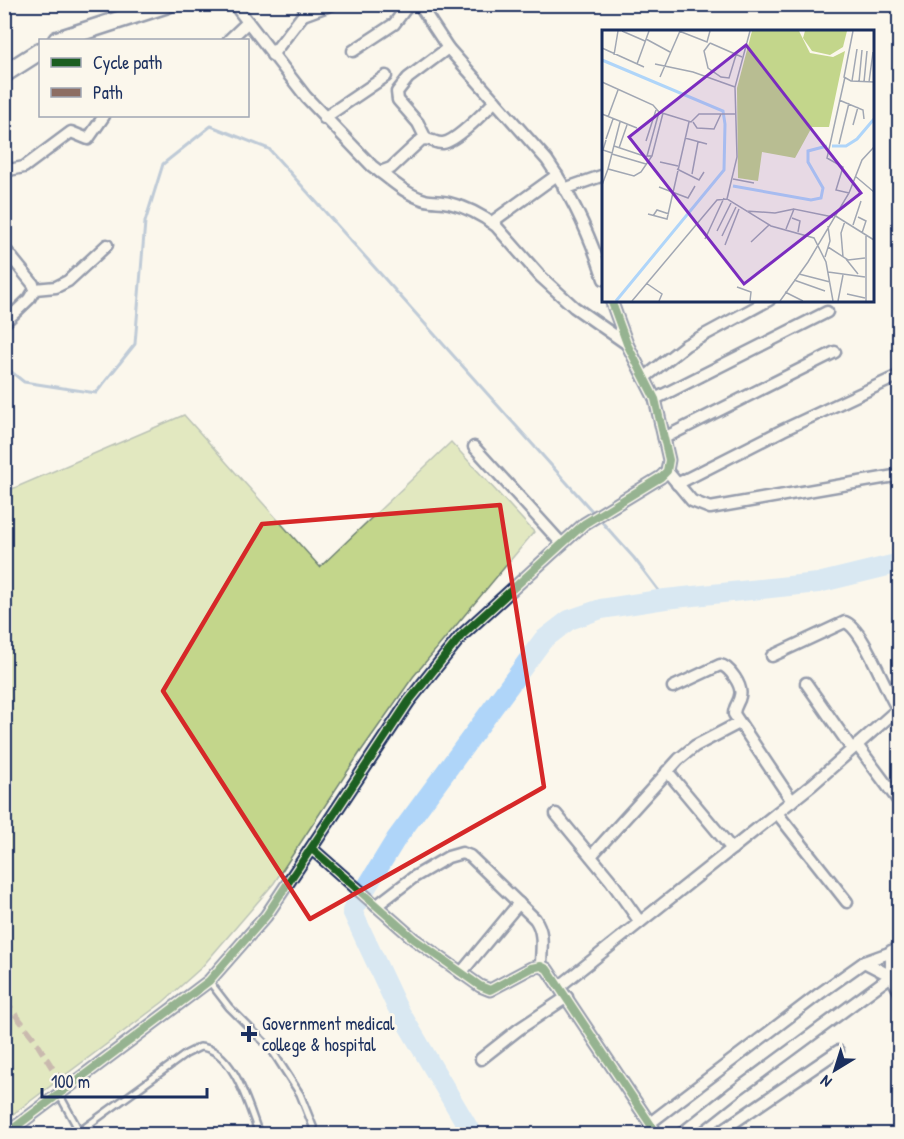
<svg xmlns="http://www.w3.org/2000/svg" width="904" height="1139" font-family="'Patrick Hand',sans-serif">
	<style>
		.green { fill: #c3d68b; stroke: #6f8274; stroke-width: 1.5 }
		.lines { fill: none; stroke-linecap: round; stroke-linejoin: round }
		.stream { stroke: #7493bb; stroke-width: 3 }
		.river { stroke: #afd5f9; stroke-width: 20 }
		.lane-casing { stroke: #1b2f5e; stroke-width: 10 }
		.street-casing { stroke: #1b2f5e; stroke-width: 15 }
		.secondary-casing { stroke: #1b2f5e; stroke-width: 21 }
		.lane { stroke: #fbf7ec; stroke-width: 5 }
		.street { stroke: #fbf7ec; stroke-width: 10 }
		.secondary { stroke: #fbf7ec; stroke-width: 16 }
		.quiet { stroke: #8d6e63; stroke-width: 6; stroke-dasharray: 12 6; stroke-linecap: butt }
		.cycleway-casing { stroke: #fbf7ec; stroke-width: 11 }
		.cycleway { stroke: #1b5e20; stroke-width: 8 }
		.marked { fill: none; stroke: #d62828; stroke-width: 4.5; stroke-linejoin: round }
		.poi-dot { fill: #1b2f5e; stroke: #fbf7ec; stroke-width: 2 }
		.labels { text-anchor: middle; stroke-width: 6; stroke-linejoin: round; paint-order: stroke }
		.poi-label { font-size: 18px; fill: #1b2f5e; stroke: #fbf7ec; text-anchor: start }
		.inset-river { fill: none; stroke: #afd5f9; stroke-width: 3 }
		.inset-road { fill: none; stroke: #a1a7b3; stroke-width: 1.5 }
		.view { fill: #7b2cbf; fill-opacity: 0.15; stroke: #7b2cbf; stroke-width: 3 }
		.inset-edge { fill: none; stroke: #1b2f5e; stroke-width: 3 }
	</style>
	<rect width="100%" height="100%" fill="#fbf7ec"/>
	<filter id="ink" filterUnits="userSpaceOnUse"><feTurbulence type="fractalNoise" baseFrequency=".0167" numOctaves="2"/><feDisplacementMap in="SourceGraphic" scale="12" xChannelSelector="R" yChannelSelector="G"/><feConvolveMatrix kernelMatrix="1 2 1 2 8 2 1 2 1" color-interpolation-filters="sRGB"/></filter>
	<g filter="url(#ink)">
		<polygon class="green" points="184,415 320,567 451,442 534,532 413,677 361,751 274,883 201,968 163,1002 5,1120 5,492"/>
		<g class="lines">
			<polyline class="stream" points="4,366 24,382 96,393 135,344 145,222 163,164 211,126 269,149 634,558 665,599"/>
			<polyline class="river" points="472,1134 396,1005 352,911 396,839 543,640 569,620 601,609 665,599 818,583 900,563"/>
			<g class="lane-casing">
				<g id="lane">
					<polyline points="209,981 229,1007 271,1049 300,1094 316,1134"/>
					<polyline points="59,1094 81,1134"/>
					<path d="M80 1131 186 1054 200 1047C234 1049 249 1108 259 1134"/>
				</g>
			</g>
			<g class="street-casing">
				<g id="street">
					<path d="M234 4 306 97 372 166 380 172 391 168 421 140C430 137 435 144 443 143 457 141 485 111 495 101"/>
					<path d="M419 4 448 48 547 160C572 196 591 238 604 279"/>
					<polyline points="303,15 333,4"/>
					<polyline points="229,40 248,22"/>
					<polyline points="353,51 394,24 409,4"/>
					<polyline points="272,55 303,15 308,4"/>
					<polyline points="324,118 386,76"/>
					<polyline points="426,139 418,123 398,100 397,92 408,78 448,48"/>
					<polyline points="4,171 24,167 71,132 88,139 104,116"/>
					<path d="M380 172C394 183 408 195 425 200 433 202 441 201 449 203 466 207 482 215 496 226L540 276 574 307 627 344"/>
					<polyline points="564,189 604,175"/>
					<polyline points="492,222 557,175"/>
					<polyline points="4,248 33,284 35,289 29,299 4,323"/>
					<polyline points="35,289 56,287 68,281 107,245"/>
					<polyline points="644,378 686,345 769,300"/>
					<polyline points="655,399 827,312"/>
					<polyline points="664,438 835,352"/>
					<polyline points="474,447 562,544"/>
					<polyline points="667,471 692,501 710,508 900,475"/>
					<polyline points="677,484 783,430 900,375"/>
					<path d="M772 656 845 622C864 629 886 693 900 713"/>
					<polyline points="806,683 852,749"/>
					<path d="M673 687 720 665C729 666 743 686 740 696 739 703 734 706 734 714L792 801"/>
					<polyline points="857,745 900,803"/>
					<polyline points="667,771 732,849"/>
					<polyline points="777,813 847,902"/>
					<polyline points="556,814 611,881 640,922"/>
					<polyline points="312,849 414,939 480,986 490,990 531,968 541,966 547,969 657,1134"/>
					<polyline points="591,856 679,759 695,746 739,723"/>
					<path d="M376 906 414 877 448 857 462 853 470 856 535 919C545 933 541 949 541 966"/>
					<polyline points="891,951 891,976 900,992"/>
					<polyline points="461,973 519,903"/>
					<polyline points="560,986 812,785 900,707"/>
					<polyline points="481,1059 519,1029 567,997"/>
					<polyline points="650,1123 819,994 864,962 900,949"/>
					<polyline points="6,1134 209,981 266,916 409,701 461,636 584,524 661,477 667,471 669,460 655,399 627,344 611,300"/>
					<polyline points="681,1134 734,1092 891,976 864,962"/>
					<polyline points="717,1134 838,1051"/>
				</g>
			</g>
			<g class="secondary-casing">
				<g id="secondary">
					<polyline points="57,40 168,4"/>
					<polyline points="4,74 40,51"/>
				</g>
			</g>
			<use href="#lane" class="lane"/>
			<use href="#street" class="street"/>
			<use href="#secondary" class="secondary"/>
			<polyline class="quiet" points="4,1000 33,1037 66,1090"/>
			<g class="cycleway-casing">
				<g id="cycleway">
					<polyline points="312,849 414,939 480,986 490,990 531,968 541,966 547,969 657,1134"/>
					<polyline points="6,1134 209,981 266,916 409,701 461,636 584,524 661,477 667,471 669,460 655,399 627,344 611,300"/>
				</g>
			</g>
			<use href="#cycleway" class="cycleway"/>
		</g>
	</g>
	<path d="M0 0H904V1139H0ZM500 505 544 787 310 919 163 691 262 524Z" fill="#fbf7ec" fill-opacity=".55" fill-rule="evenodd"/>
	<path class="marked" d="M500 505 544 787 310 919 163 691 262 524Z"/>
	<path class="poi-dot" d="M246 1025h6v6h6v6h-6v6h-6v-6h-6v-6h6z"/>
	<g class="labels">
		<g class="poi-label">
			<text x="262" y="1030">Government medical<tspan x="262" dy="21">college &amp; hospital</tspan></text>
		</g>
	</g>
	<g transform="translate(602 30)">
		<rect width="272" height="272" fill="#fbf7ec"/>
		<path d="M150 1H197L208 23 231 27 243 21 227 97H210L193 128 160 122 156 151 136 148 135 58ZM203 1H245L241 17 228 25 210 21 201 8Z" fill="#c3d68b"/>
		<path class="inset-river" d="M0 30 121 81 123 94 122 140 14 271M230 116H244L255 109 272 89M131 156 209 170 219 168 221 158 206 132V121L225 116"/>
		<path class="inset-road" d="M20 1 43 11M77 1 105 12 108 1M148 1 133 57 135 127 125 169 169 196 212 208 224 232 231 271M251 1 242 47 249 51 272 52M44 9 68 22M108 13 102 21 106 38 119 47 127 48 134 25M108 13 140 27M0 18 42 37M12 25 16 1M35 34 47 1M53 34 91 42 133 57M58 47 78 1M243 47 225 128 241 137 234 160 247 163M250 51 255 19M0 52 51 75 57 82 89 92 97 84H133M257 52 260 20M262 52 265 21M267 52 271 22M237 70 261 80 262 89M0 84 35 98M6 87 16 60M91 92 95 98 112 99 119 84M251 95 256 77M83 108 105 114M4 109 11 89M4 110 1 120 10 123M44 111 54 80M237 114 247 73M12 116 45 127M17 118 25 95M10 124 44 134M50 126H45L57 82M58 132 76 136M6 139 18 92M75 139 97 150 102 142M90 144 96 112M253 146 272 162M131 149 152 153M0 155 6 139 32 146 39 142 50 126 61 83M57 157 86 168 93 156M144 181 173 183 192 179M46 184 65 189 87 92M232 185 272 210M51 186 55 180 67 184M256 187 264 191 260 203M190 188 198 191 196 202M251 195 259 171M184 199 192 179 231 187M115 201 129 173M120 206 134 177M264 206V271M103 209 122 168M149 212 167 195M123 215 137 179M226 217 246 230 263 228M223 227 228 211 226 196M241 227 239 203 243 191M244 229 256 244M226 242 263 247M197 244 228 252M192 250 223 261M44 253 60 264 57 271M135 257 149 262 148 271M183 262 201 271M245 264 263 268M30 271 115 170 125 169M178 271 206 232 247 163 260 130 272 117M236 271 241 245"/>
		<path class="view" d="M144 15 259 163 142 254 27 107Z"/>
		<rect width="272" height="272" class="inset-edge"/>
	</g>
	<rect width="904" height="1139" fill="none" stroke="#fbf7ec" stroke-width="24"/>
	<rect x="12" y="12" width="880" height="1115" fill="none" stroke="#1b2f5e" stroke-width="2" filter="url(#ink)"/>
	<rect x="39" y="39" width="210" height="78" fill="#fbf7ec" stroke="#a1a7b3" stroke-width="1.5"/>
	<rect x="51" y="58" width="30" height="9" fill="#1b5e20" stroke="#a1a7b3" stroke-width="1.5"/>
	<text x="93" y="69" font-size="18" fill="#1b2f5e">Cycle path</text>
	<rect x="51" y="88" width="30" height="9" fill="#8d6e63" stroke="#a1a7b3" stroke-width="1.5"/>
	<text x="93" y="99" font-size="18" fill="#1b2f5e">Path</text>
	<g transform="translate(835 1070) rotate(218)" stroke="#fbf7ec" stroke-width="4.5" paint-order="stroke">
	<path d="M0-4.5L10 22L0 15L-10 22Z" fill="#1b2f5e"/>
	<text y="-9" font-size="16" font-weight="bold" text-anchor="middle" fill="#1b2f5e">N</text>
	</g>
	<path d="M42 1088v9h165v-9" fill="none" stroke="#1b2f5e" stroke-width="3"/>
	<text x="51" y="1088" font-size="18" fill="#1b2f5e" stroke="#fbf7ec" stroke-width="4.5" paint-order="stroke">100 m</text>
</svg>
